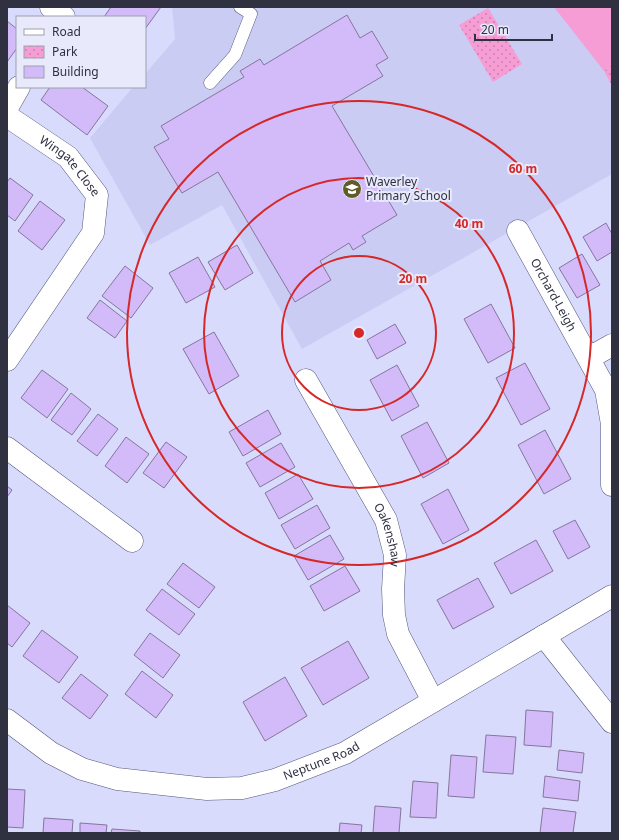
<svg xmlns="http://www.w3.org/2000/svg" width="619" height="840" font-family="'Noto Sans',sans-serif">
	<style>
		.built { fill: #caccf4 }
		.green { fill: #f79dd5 }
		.park { fill: url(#park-dots) }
		.building { fill: #d3bbf9; stroke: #85769c }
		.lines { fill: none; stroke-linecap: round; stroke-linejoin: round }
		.service-casing { stroke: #55567a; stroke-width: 13 }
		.minor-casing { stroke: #55567a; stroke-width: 23 }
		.service { stroke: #fff; stroke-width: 12 }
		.minor { stroke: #fff; stroke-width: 22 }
		.ring { fill: none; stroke: #d62828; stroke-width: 2 }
		.labels { text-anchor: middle; stroke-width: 4; stroke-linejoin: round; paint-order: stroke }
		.street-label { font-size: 12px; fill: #2f3040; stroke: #e8eafb }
		.poi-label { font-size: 12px; fill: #2f3040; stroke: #e8eafb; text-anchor: start }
		.centre { fill: #d62828; stroke: #e8eafb; stroke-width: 2 }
		.ring-label { font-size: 12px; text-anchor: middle; font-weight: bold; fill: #d62828; stroke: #e8eafb; stroke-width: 4; stroke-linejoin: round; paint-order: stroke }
	</style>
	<defs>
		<pattern id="park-dots" width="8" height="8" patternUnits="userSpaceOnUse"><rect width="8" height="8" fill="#f79dd5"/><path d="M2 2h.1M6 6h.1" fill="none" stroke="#c880ae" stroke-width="1.8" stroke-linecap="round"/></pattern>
	</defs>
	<rect width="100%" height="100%" fill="#d9dbfd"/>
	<polygon class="built" points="172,7 612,7 612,65 604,71 612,86 612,174 302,349 222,205 150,245 90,138 133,87 145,87 145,74 175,39"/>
	<polygon class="green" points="554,7 612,7 612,65 604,71"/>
	<g class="park">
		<polygon points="488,8 522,64 493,82 459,25"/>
		<polygon points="612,65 612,86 604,71"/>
	</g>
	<g class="building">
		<polygon points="111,7 161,7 145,29 145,17 104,17"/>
		<polygon points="347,15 360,38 372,31 388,58 376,65 383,76 332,106 397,215 362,236 366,242 353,250 349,243 320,261 331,280 295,302 218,172 182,193 154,147 169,139 161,126 244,77 240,71 260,59 264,65"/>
		<polygon points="7,21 17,29 17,48 7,62"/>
		<polygon points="50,87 82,87 108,106 87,135 41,100"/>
		<polygon points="10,178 33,195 15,221 7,215 7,182"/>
		<polygon points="40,201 65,220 42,250 18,231"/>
		<polygon points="606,223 612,234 612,252 597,261 583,237"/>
		<polygon points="237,245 253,273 225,290 208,262"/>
		<polygon points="582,254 600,285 577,298 559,268"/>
		<polygon points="198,257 215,287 186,303 169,273"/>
		<polygon points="125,266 153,288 131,318 102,296"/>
		<polygon points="100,300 127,321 115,338 87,318"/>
		<polygon points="491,304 515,348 488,363 464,319"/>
		<polygon points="395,324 406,343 377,359 367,340"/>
		<polygon points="214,332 239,376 209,394 183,349"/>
		<polygon points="525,363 550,409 521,425 496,378"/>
		<polygon points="397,365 419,406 392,421 370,380"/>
		<polygon points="42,370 68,389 47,418 21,398"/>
		<polygon points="71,393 91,409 72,435 51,420"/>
		<polygon points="268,410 281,434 243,456 229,432"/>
		<polygon points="98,414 118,429 97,456 77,441"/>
		<polygon points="427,422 449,463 423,478 401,436"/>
		<polygon points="545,430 571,479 544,494 518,445"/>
		<polygon points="126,437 149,454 127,483 105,466"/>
		<polygon points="166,442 187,457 164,488 143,473"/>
		<polygon points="281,443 295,467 260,487 246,463"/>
		<polygon points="298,474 313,499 279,519 265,493"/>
		<polygon points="7,486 12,490 7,497"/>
		<polygon points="448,489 469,530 443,544 421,504"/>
		<polygon points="317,505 330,528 295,549 281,525"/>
		<polygon points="575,520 590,547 568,559 553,531"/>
		<polygon points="330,535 344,559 308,580 294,556"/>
		<polygon points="536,540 553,571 511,594 494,563"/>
		<polygon points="183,563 215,587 199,608 167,584"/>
		<polygon points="345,566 360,591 324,611 310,586"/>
		<polygon points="478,578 494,607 453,629 437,600"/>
		<polygon points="162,589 195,614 179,635 146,610"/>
		<polygon points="7,605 30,623 12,647 7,643"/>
		<polygon points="42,630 78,657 59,683 23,656"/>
		<polygon points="150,633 180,655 163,678 134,655"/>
		<polygon points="348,641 369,678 323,705 301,668"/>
		<polygon points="142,671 173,695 156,718 125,694"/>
		<polygon points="81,674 108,695 90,719 62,698"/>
		<polygon points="285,677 307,716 265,741 243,702"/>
		<polygon points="526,710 553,712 551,747 524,745"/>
		<polygon points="486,735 516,737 513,774 483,772"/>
		<polygon points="559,750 584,753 582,773 557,770"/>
		<polygon points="451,755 477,757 474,798 448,796"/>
		<polygon points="545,776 580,781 578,801 543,797"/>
		<polygon points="413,781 438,783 436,818 410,817"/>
		<polygon points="7,789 25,790 23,828 7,827"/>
		<polygon points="375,806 401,808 399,833 373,833"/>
		<polygon points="543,808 576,812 573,833 540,833"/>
		<polygon points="44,818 73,820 72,833 43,833"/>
		<polygon points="80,823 107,825 106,833 80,833"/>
		<polygon points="340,823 362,825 361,833 339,833"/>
		<polygon points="112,829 140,831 140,833 111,833"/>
	</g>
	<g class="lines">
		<g class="service-casing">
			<polyline id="service" points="210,83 235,55 251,14 240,7"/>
		</g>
		<g class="minor-casing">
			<g id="minor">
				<polyline points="51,7 64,17"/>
				<polyline points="7,108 19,87"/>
				<path id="s1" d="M7 116 68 157 97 195 93 233 7 360"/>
				<path id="s2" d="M518 231 606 390 612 424V485"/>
				<polyline points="589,358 612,345"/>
				<path id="s3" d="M306 380 386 520 395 555 393 589 394 615 398 634 433 701"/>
				<polyline points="7,448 132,541"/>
				<polyline points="544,636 612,722"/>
				<path id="s4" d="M7 720 51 753 82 769 117 779 207 789 242 788 275 780 345 753 612 596"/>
			</g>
		</g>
		<use href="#service" class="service"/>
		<use href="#minor" class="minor"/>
	</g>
	<g class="ring">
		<circle cx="359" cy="333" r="77"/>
		<circle cx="359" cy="333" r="155"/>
		<circle cx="359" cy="333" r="232"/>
	</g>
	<defs>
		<g id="school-disc" transform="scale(1)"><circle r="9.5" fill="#615b27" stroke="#e8eafb"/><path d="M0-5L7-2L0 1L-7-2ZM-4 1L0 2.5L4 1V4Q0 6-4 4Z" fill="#fff"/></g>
	</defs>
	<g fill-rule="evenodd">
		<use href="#school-disc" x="352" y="189"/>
	</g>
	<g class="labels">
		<g class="street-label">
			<text dy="4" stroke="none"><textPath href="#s1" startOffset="81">Wingate Close</textPath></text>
			<text dy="4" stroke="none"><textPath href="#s2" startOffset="73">Orchard-Leigh</textPath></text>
			<text dy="4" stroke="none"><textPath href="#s3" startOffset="176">Oakenshaw</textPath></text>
			<text dy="4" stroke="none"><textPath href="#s4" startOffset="336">Neptune Road</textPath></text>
		</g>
		<g class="poi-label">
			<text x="366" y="186">Waverley<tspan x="366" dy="14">Primary School</tspan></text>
		</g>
	</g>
	<circle cx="359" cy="333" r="6" class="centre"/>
	<g class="ring-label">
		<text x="523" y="173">60 m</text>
		<text x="469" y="228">40 m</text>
		<text x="413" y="283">20 m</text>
	</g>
	<rect width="619" height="840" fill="none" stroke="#2f3040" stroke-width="16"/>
	<rect x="16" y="16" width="130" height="72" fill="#e8eafb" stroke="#9ea0b0"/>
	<rect x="24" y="29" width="20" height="6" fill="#ffffff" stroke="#9ea0b0"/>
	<text x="52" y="36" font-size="12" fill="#2f3040">Road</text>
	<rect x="24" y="46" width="20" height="12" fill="url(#park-dots)" stroke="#9ea0b0"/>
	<text x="52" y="56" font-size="12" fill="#2f3040">Park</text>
	<rect x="24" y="66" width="20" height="12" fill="#d3bbf9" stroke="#9ea0b0"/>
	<text x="52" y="76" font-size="12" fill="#2f3040">Building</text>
	<path d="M475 34v6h77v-6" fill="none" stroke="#2f3040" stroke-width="2"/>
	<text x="481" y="34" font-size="12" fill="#2f3040" stroke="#e8eafb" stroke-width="3" paint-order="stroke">20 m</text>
</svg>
